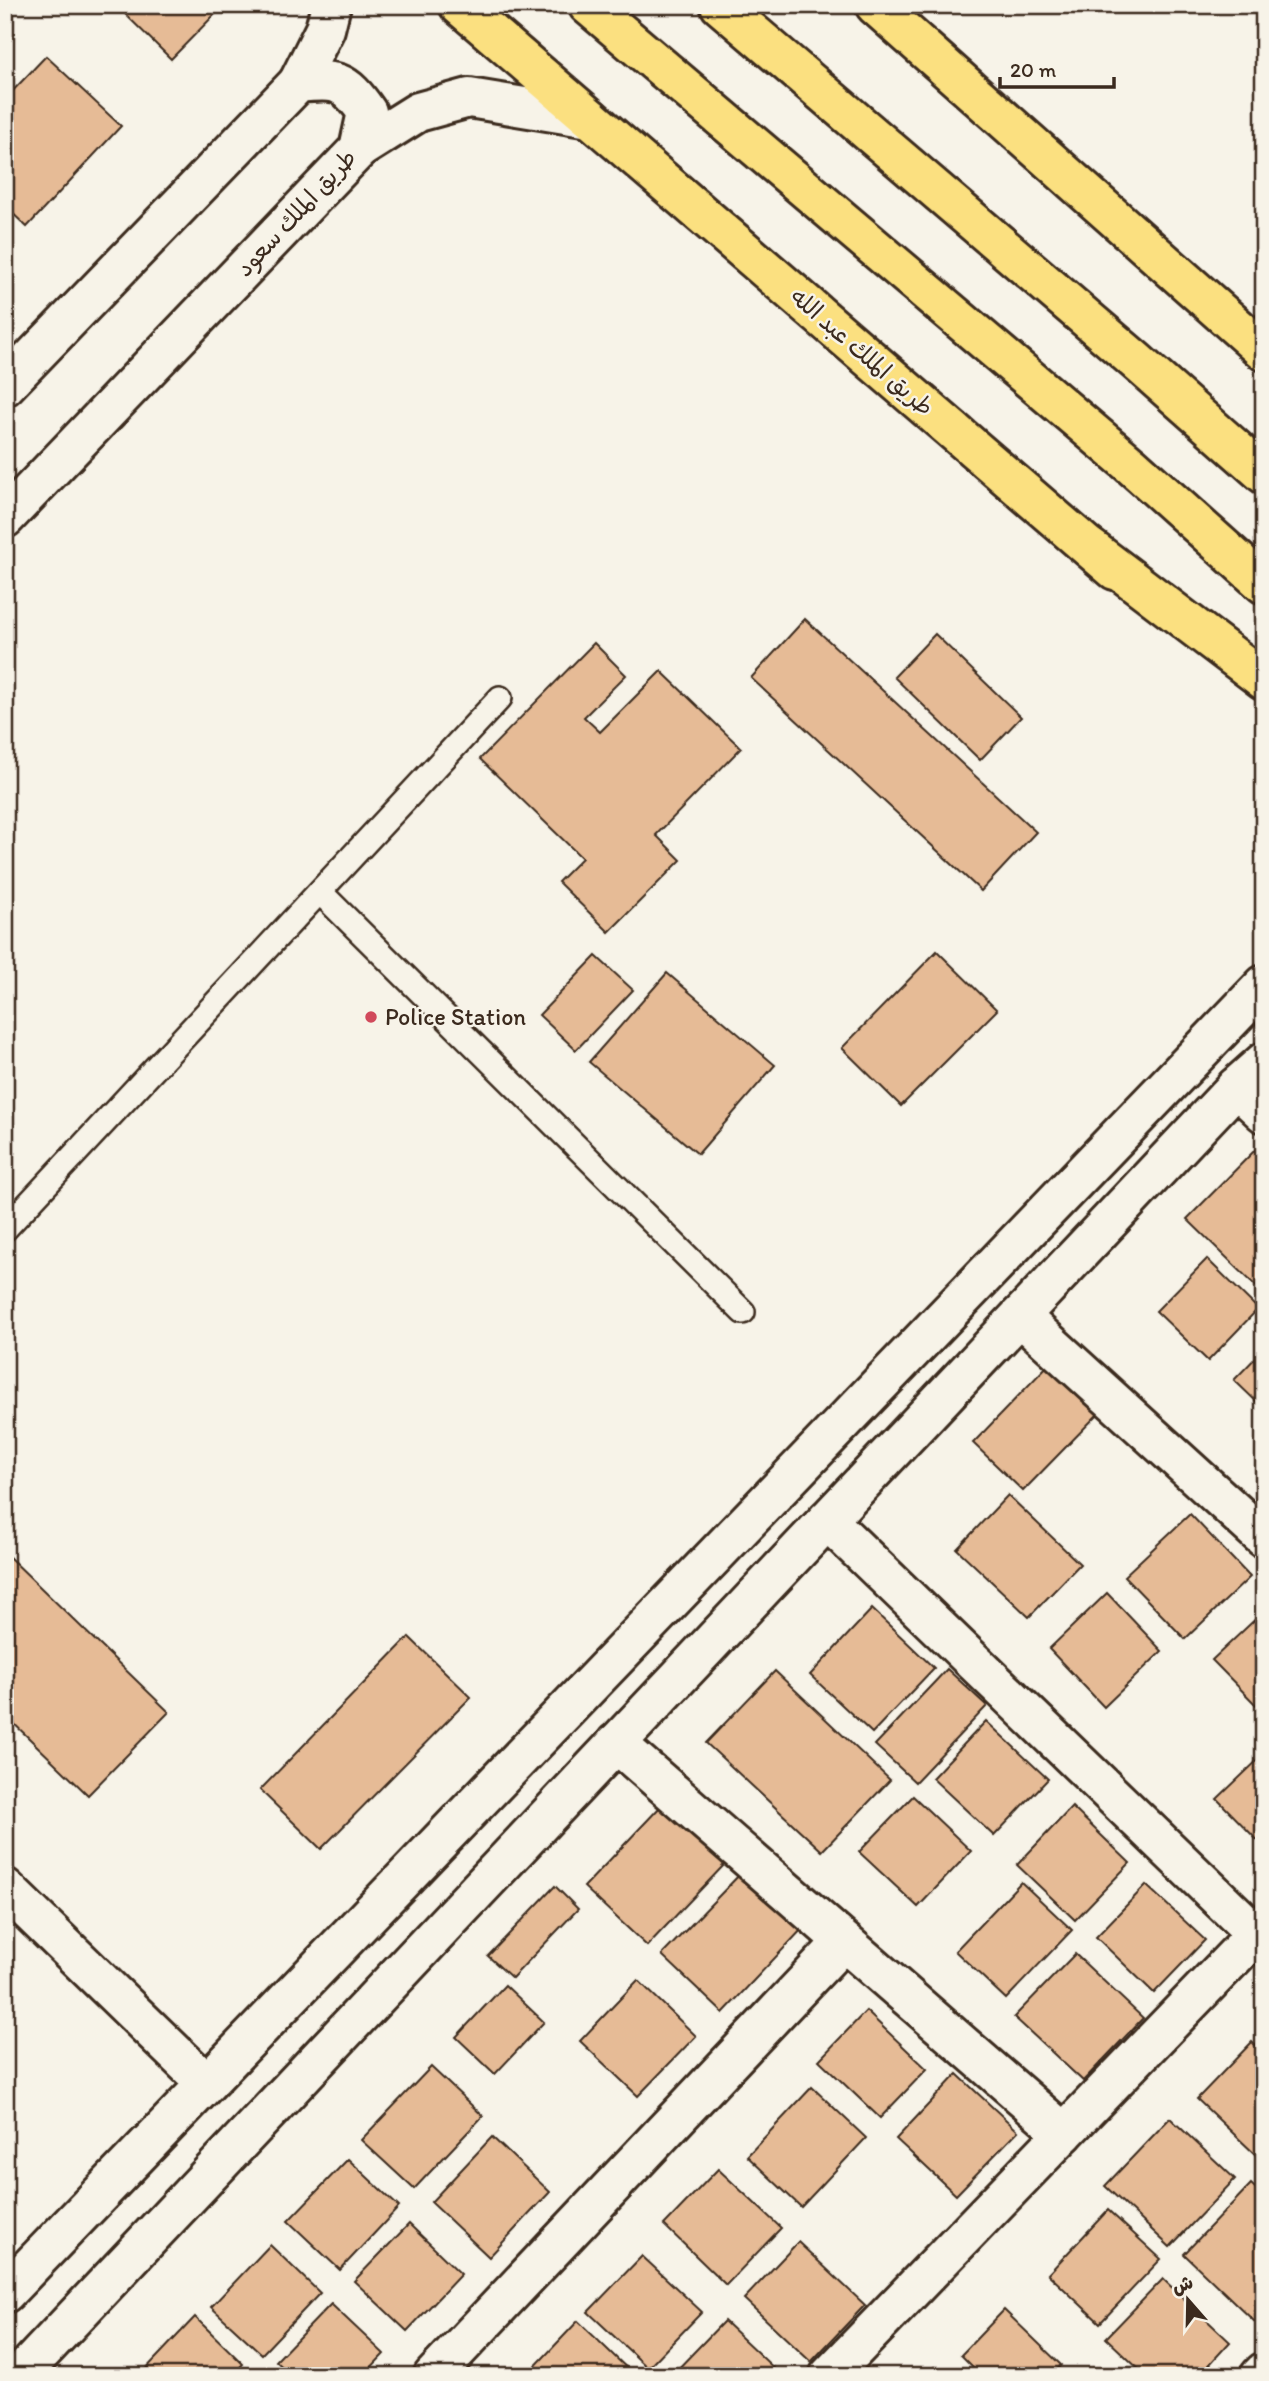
<svg xmlns="http://www.w3.org/2000/svg" width="1269" height="2381" font-family="Itim,'Playpen Sans Arabic',sans-serif">
	<style>
		.building { fill: #e6bb96; stroke: #3b2a1e; stroke-width: 2 }
		.lines { fill: none; stroke-linecap: round; stroke-linejoin: round }
		.service-casing { stroke: #3b2a1e; stroke-width: 28 }
		.minor-casing { stroke: #3b2a1e; stroke-width: 44 }
		.tertiary-casing { stroke: #3b2a1e; stroke-width: 44 }
		.secondary-casing { stroke: #3b2a1e; stroke-width: 44 }
		.primary-casing { stroke: #3b2a1e; stroke-width: 44 }
		.motorway-casing { stroke: #3b2a1e; stroke-width: 44 }
		.service { stroke: #f7f3e8; stroke-width: 23 }
		.minor { stroke: #f7f3e8; stroke-width: 38 }
		.tertiary { stroke: #f7f3e8; stroke-width: 38 }
		.secondary { stroke: #f7f3e8; stroke-width: 38 }
		.primary { stroke: #fbe080; stroke-width: 38 }
		.motorway { stroke: #fbe080; stroke-width: 38 }
		.poi-dot { fill: #d1495b; stroke: #f7f3e8; stroke-width: 2.5 }
		.labels { text-anchor: middle; stroke-width: 5; stroke-linejoin: round; paint-order: stroke }
		.street-label { font-size: 24px; fill: #3b2a1e; stroke: #f7f3e8 }
		.poi-label { font-size: 24px; fill: #3b2a1e; stroke: #f7f3e8; text-anchor: start }
	</style>
	<rect width="100%" height="100%" fill="#f7f3e8"/>
	<filter id="ink" filterUnits="userSpaceOnUse"><feTurbulence type="fractalNoise" baseFrequency=".0143" numOctaves="2"/><feDisplacementMap in="SourceGraphic" scale="14" xChannelSelector="R" yChannelSelector="G"/><feConvolveMatrix kernelMatrix="1 2 1 2 8 2 1 2 1" color-interpolation-filters="sRGB"/></filter>
	<g filter="url(#ink)">
		<g class="building">
			<polygon points="116,5 224,5 171,59"/>
			<polygon points="46,56 121,126 27,227 5,206 5,99"/>
			<polygon points="805,619 1036,832 981,891 751,678"/>
			<polygon points="935,634 1021,717 980,760 894,677"/>
			<polygon points="594,643 626,675 584,717 600,732 661,671 741,748 656,835 681,860 609,932 558,882 582,858 480,759"/>
			<polygon points="937,951 997,1010 901,1106 842,1048"/>
			<polygon points="596,956 633,990 576,1050 539,1015"/>
			<polygon points="667,973 775,1065 698,1154 589,1062"/>
			<polygon points="1263,1142 1264,1143 1264,1294 1187,1219"/>
			<polygon points="1207,1259 1258,1309 1208,1361 1156,1311"/>
			<polygon points="1264,1349 1264,1409 1234,1380"/>
			<polygon points="1050,1363 1100,1412 1023,1491 973,1443"/>
			<polygon points="1008,1495 1080,1564 1029,1617 957,1549"/>
			<polygon points="1190,1514 1250,1577 1185,1639 1124,1576"/>
			<polygon points="5,1553 169,1712 88,1795 5,1715"/>
			<polygon points="1107,1593 1162,1651 1104,1707 1049,1649"/>
			<polygon points="872,1609 934,1668 872,1733 810,1675"/>
			<polygon points="1264,1611 1264,1713 1212,1660"/>
			<polygon points="409,1637 471,1697 321,1849 260,1790"/>
			<polygon points="947,1669 987,1706 915,1782 875,1745"/>
			<polygon points="775,1671 890,1780 822,1851 706,1743"/>
			<polygon points="986,1721 1048,1779 994,1836 932,1778"/>
			<polygon points="1264,1754 1264,1847 1217,1799"/>
			<polygon points="913,1796 971,1851 918,1907 859,1852"/>
			<polygon points="662,1805 725,1864 647,1946 584,1887"/>
			<polygon points="1072,1807 1130,1863 1075,1920 1017,1865"/>
			<polygon points="743,1871 804,1927 723,2013 662,1955"/>
			<polygon points="1021,1882 1072,1930 1006,1999 955,1951"/>
			<polygon points="1146,1885 1205,1940 1154,1993 1096,1937"/>
			<polygon points="555,1886 578,1909 512,1978 488,1956"/>
			<polygon points="1075,1954 1143,2018 1083,2081 1014,2017"/>
			<polygon points="638,1980 696,2036 638,2096 580,2041"/>
			<polygon points="505,1985 544,2022 495,2074 456,2037"/>
			<polygon points="866,2011 927,2069 880,2118 819,2060"/>
			<polygon points="1252,2042 1264,2053 1264,2149 1257,2156 1197,2099"/>
			<polygon points="431,2067 483,2116 414,2189 361,2140"/>
			<polygon points="957,2074 1018,2131 956,2195 896,2139"/>
			<polygon points="812,2087 866,2138 801,2207 747,2156"/>
			<polygon points="1170,2118 1235,2179 1170,2247 1105,2186"/>
			<polygon points="492,2137 550,2192 489,2257 431,2202"/>
			<polygon points="348,2159 399,2207 340,2270 288,2221"/>
			<polygon points="718,2169 781,2228 726,2285 664,2225"/>
			<polygon points="1251,2184 1264,2196 1264,2312 1255,2322 1184,2254"/>
			<polygon points="1108,2210 1161,2259 1100,2323 1048,2274"/>
			<polygon points="409,2224 461,2274 407,2331 354,2281"/>
			<polygon points="798,2242 865,2305 811,2362 744,2299"/>
			<polygon points="270,2245 320,2293 262,2354 211,2307"/>
			<polygon points="642,2256 702,2312 648,2368 588,2312"/>
			<polygon points="1163,2279 1230,2342 1199,2376 1146,2376 1106,2338"/>
			<polygon points="331,2304 384,2354 363,2376 292,2376 276,2361"/>
			<polygon points="1004,2310 1061,2365 1051,2376 982,2376 961,2355"/>
			<polygon points="195,2317 243,2364 232,2376 139,2376"/>
			<polygon points="578,2321 635,2376 526,2376"/>
			<polygon points="724,2321 778,2372 775,2376 671,2376"/>
			<polygon points="935,2367 944,2376 926,2376"/>
		</g>
		<g class="lines">
			<g class="service-casing">
				<g id="service">
					<polyline points="320,892 743,1312"/>
					<polyline points="5,1229 500,698"/>
				</g>
			</g>
			<g class="minor-casing">
				<g id="minor">
					<polyline points="1236,1087 1264,1113"/>
					<polyline points="1020,1316 1264,1538"/>
					<polyline points="827,1520 1256,1934"/>
					<polyline points="616,1743 1064,2133"/>
					<polyline points="433,2376 843,1942"/>
					<polyline points="829,2376 1264,1926"/>
					<polyline points="1260,2376 1264,2372"/>
				</g>
			</g>
			<g class="tertiary-casing">
				<g id="tertiary">
					<polyline points="5,1888 206,2083"/>
					<polyline points="5,2293 1264,985"/>
					<polyline points="19,2376 1236,1087 1264,1062"/>
				</g>
			</g>
			<g class="secondary-casing">
				<g id="secondary">
					<polyline points="298,83 325,29 331,5"/>
					<polyline points="359,149 418,112 469,98 590,118"/>
					<path d="M5 386 298 83C336 79 344 79 367 112L359 149 5 518"/>
				</g>
			</g>
			<g class="primary-casing">
				<g id="primary">
					<polyline points="459,5 1115,570"/>
					<polyline points="875,5 1264,351"/>
				</g>
			</g>
			<g class="motorway-casing">
				<g id="motorway">
					<polyline points="588,5 1130,464 1264,584"/>
					<polyline points="720,5 1135,360 1264,474"/>
					<polyline points="1090,548 1264,680"/>
				</g>
			</g>
			<use href="#service" class="service"/>
			<use href="#minor" class="minor"/>
			<use href="#tertiary" class="tertiary"/>
			<use href="#secondary" class="secondary"/>
			<use href="#primary" class="primary"/>
			<use href="#motorway" class="motorway"/>
		</g>
	</g>
	<circle class="poi-dot" cx="371" cy="1017" r="7"/>
	<g class="labels">
		<g class="street-label">
			<text transform="translate(296 213) rotate(-47)" y="8">طريق الملك سعود</text>
			<text transform="translate(862 352) rotate(41)" y="8">طريق الملك عبد الله</text>
		</g>
		<g class="poi-label">
			<text x="385" y="1025">Police Station</text>
		</g>
	</g>
	<rect width="1269" height="2381" fill="none" stroke="#f7f3e8" stroke-width="28"/>
	<rect x="14" y="14" width="1241" height="2353" fill="none" stroke="#3b2a1e" stroke-width="2.5" filter="url(#ink)"/>
	<g transform="translate(1188 2300) rotate(340)" stroke="#f7f3e8" stroke-width="5" paint-order="stroke">
	<path d="M0-5L12 26L0 18L-12 26Z" fill="#3b2a1e"/>
	<text y="-10" font-size="19" font-weight="bold" text-anchor="middle" fill="#3b2a1e">ش</text>
	</g>
	<path d="M1000 77v10h114v-10" fill="none" stroke="#3b2a1e" stroke-width="3.5"/>
	<text x="1010" y="77" font-size="21" fill="#3b2a1e" stroke="#f7f3e8" stroke-width="5" paint-order="stroke">20 m</text>
</svg>
